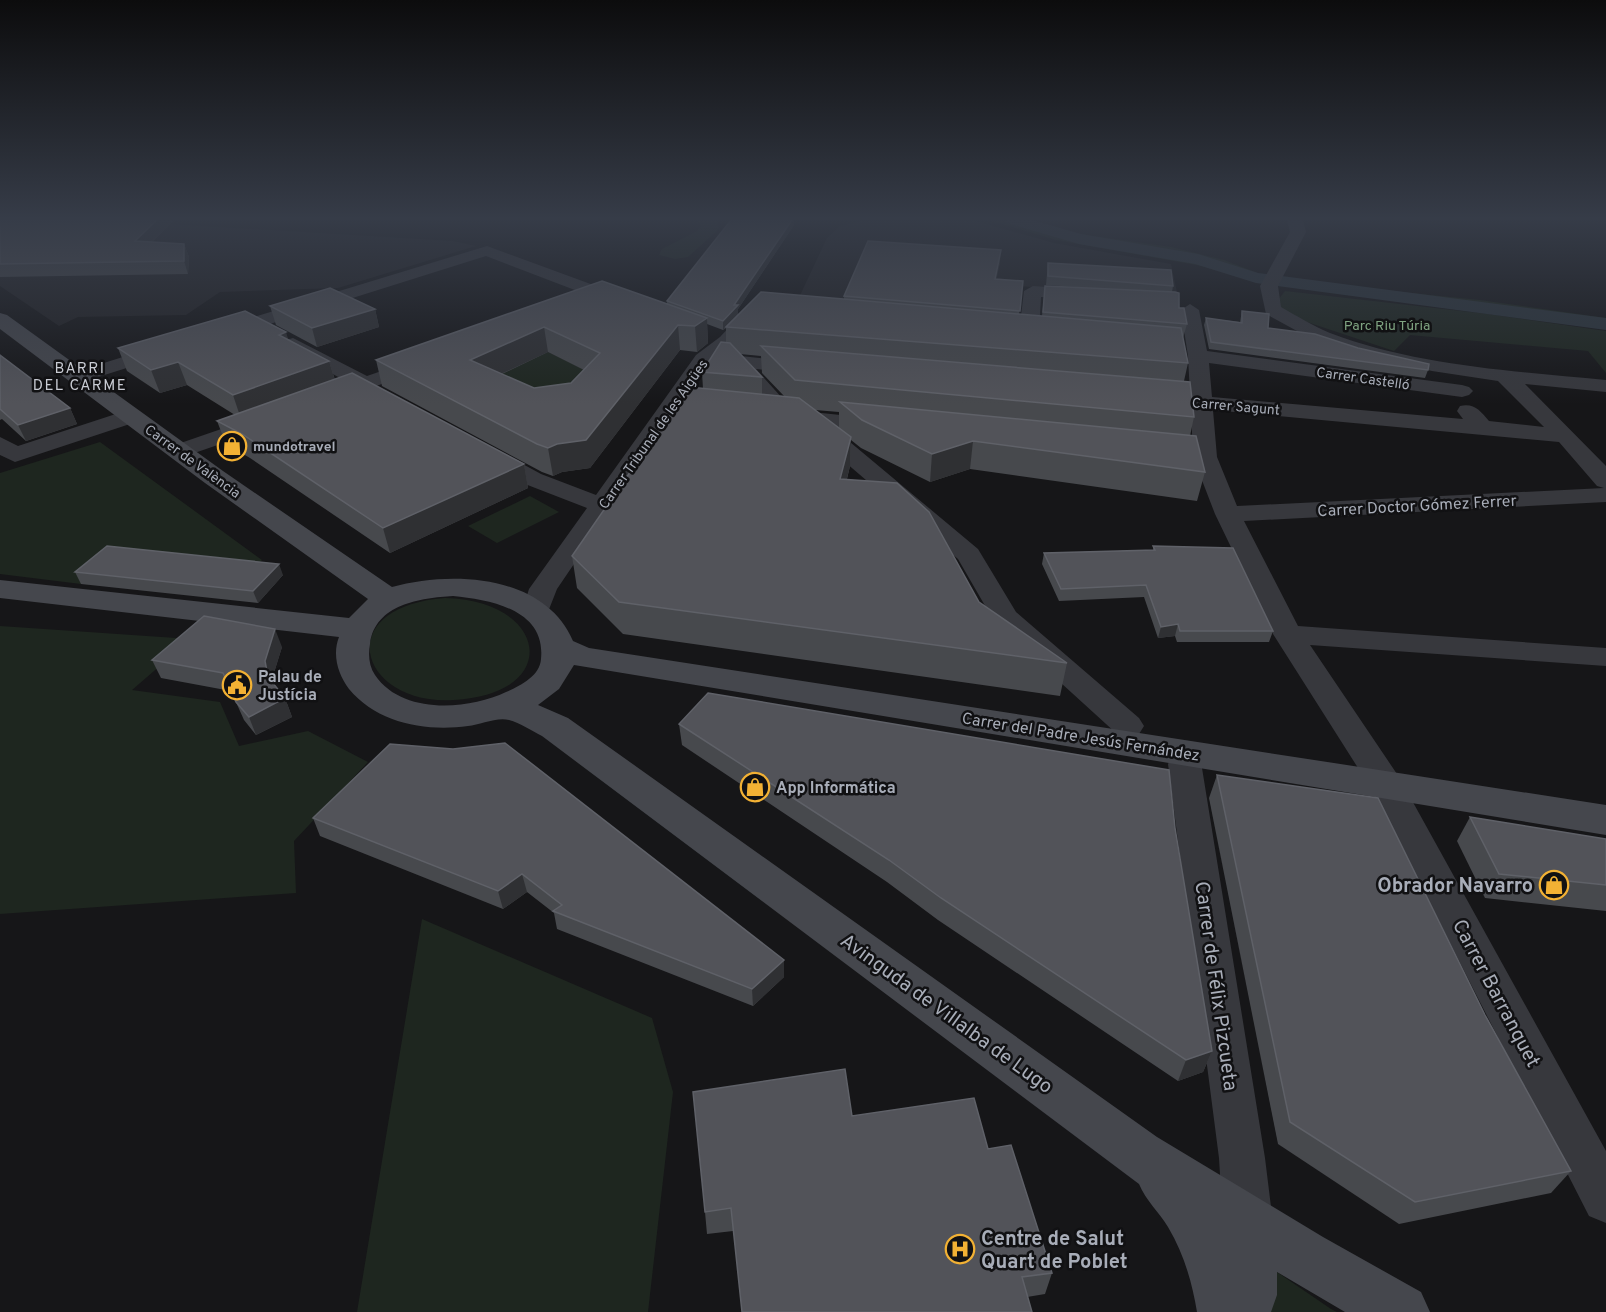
<svg xmlns="http://www.w3.org/2000/svg" width="1606" height="1312" font-family="Overpass,sans-serif">
	<style>
		.built { fill: #222225 }
		.green { fill: #1e261f }
		.lines { fill: none; stroke-linecap: round; stroke-linejoin: round }
		.canal { fill: #2c353c; fill-rule: evenodd }
		.street { fill: #37383d; fill-rule: evenodd }
		.secondary { fill: #45474d; fill-rule: evenodd }
		.wall { fill: #47494d; fill-rule: evenodd }
		.shaded-wall { fill: #2f3033 }
		.building { fill: #525359; stroke: #5f6168; stroke-width: 1.5; fill-rule: evenodd }
		.labels { text-anchor: middle; stroke-width: 5; stroke-linejoin: round; paint-order: stroke }
		.far-park-label { font-size: 14px; fill: #7fa381; stroke: #111113 }
		.far-street-label { font-size: 14px; fill: #a8adb8; stroke: #111113 }
		.far-poi-label { font-size: 14px; font-weight: bold; fill: #a8adb8; stroke: #111113; text-anchor: start }
		.far-neighbourhood-label { font-size: 15px; letter-spacing: 1.5px; fill: #c9ccd4; stroke: #111113 }
		.street-label { font-size: 16px; fill: #a8adb8; stroke: #111113 }
		.poi-label { font-size: 16px; font-weight: bold; fill: #a8adb8; stroke: #111113; text-anchor: start }
		.near-poi-label { font-size: 20px; font-weight: bold; fill: #a8adb8; stroke: #111113; text-anchor: end }
		.near-street-label { font-size: 20px; fill: #a8adb8; stroke: #111113 }
	</style>
	<rect width="100%" height="100%" fill="#161618"/>
	<g class="built">
		<polygon points="865,220 972,220 1054,243 1171,264 1178,297 1018,286 795,306 827,238 840,226"/>
		<polygon points="135,222 453,241 476,246 338,288 220,292 186,315 78,317 59,326 0,286 0,247"/>
	</g>
	<g class="green">
		<polygon points="698,220 717,220 719,229 688,257 675,259 659,255 662,249 697,231 701,226"/>
		<polygon points="989,220 1023,220 1066,232 1171,247 1224,260 1273,279 1480,300 1606,318 1606,327 1254,282 1202,266 1056,240"/>
		<polygon points="1285,291 1488,314 1606,331 1606,373 1588,351 1410,335 1394,351 1295,318 1274,305"/>
		<polygon points="548,352 602,378 568,418 471,384"/>
		<polygon points="100,442 262,560 250,572 113,558 81,584 0,574 0,473"/>
		<polygon points="530,496 559,512 497,543 468,526"/>
		<path d="M445 598C548 600 564 694 454 700 359 706 329 607 445 598Z"/>
		<polygon points="0,626 191,639 132,690 220,702 239,746 308,731 368,762 294,841 296,893 0,914"/>
		<polygon points="422,919 652,1018 673,1092 648,1312 357,1312"/>
		<polygon points="1271,1268 1331,1309 1337,1312 1268,1312"/>
	</g>
	<g class="lines">
		<polygon class="canal" points="1005,220 1032,220 1081,234 1198,254 1258,273 1606,318 1606,330 1256,283 1195,264 1079,244 1007,223"/>
		<g class="street">
			<path d="M1287 220H1303L1306 232 1278 286 1281 307C1297 316 1313 326 1330 333 1417 366 1514 371 1606 380V392L1525 384 1606 466V502L1244 521 1298 626 1606 648V666L1310 645 1399 777 1606 1151V1223L1589 1216 1372 790 1273 634 1215 514 1193 457 1191 408 1172 406 1169 401 1172 396 1190 395 1188 356 1181 310 1190 304 1199 310 1207 351 1462 385 1469 387 1473 391 1469 395 1462 397 1209 363 1212 397 1463 419 1457 411 1460 406C1475 403 1480 411 1489 421L1544 427 1498 381 1432 371 1356 353 1308 337 1266 314 1260 286 1290 232ZM1213 410 1559 442 1597 486 1604 488 1237 506 1217 457Z"/>
			<polygon points="487,246 626,297 629,301 620,306 614,305 486,256 232,336 225,338 215,332 218,328"/>
			<polygon points="1033,286 1086,290 1095,295 1086,300 1041,297 1039,333 1029,339 1019,333 1024,291"/>
			<polygon points="754,305 763,311 734,345 722,354 808,363 811,367 808,371 801,373 756,369 793,410 888,420 891,425 888,430 880,432 832,427 978,549 1016,612 1139,718 1144,726 1139,734 1128,737 1117,734 995,623 958,559 810,432 807,427 809,425 779,421 731,367 709,365 557,589 546,617 536,620 526,617 522,611 529,589 587,508 525,484 483,461 479,456 483,451 499,451 541,474 596,495 696,355 720,337 748,307"/>
			<polygon points="293,338 367,376 419,358 426,360 429,364 426,368 332,402 324,401 321,396 324,391 349,383 286,348 283,344 286,340"/>
			<polygon points="161,345 168,347 171,351 168,355 79,383 72,381 69,377 72,373"/>
			<polygon points="131,409 139,411 142,416 139,421 15,462 0,455 0,437 18,446"/>
			<polygon points="262,415 270,417 273,422 270,427 180,458 172,456 168,451 172,446"/>
			<path d="M1196 743 1208 747 1213 755 1202 768 1265 1158 1273 1223 1265 1240 1248 1248 1231 1240 1223 1223 1219 1158 1168 764C1175 752 1183 747 1196 743Z"/>
		</g>
		<path class="secondary" d="M0 313 7 315 223 471 392 587C453 570 545 575 573 641L589 648 1606 805V835L574 665 559 689 538 705 568 718 1157 1137 1323 1237 1421 1292 1430 1312H1345L1277 1272V1295L1271 1312H1197C1192 1282 1184 1254 1168 1227 1159 1212 1146 1201 1139 1184L542 736C532 731 520 723 509 720 496 717 480 725 468 726 426 732 377 723 349 689 338 674 332 655 339 637L0 598V580L349 618 368 599 205 483 0 329ZM453 596C492 600 546 610 541 659 540 676 520 686 506 692 468 710 402 715 375 675 369 666 368 655 370 644 375 604 421 598 453 596Z"/>
	</g>
	<g class="wall">
		<polygon points="0,220 174,220 152,242 184,244 189,257 188,274 0,277"/>
		<path d="M794 225 738 309V315L844 299V296L1000 262 996 279 1023 281 1019 314 1042 316 1045 286 1077 287 1046 285 1048 263 1173 286 1172 292 1187 324 1183 338 1188 363 1184 381 1194 417 1190 436 1205 472 1197 501 970 469 930 482 861 448 851 440 850 466 847 479 979 602 1067 663 1060 696 623 634 577 588 572 556 703 389 702 372 726 343V328L723 330 707 324 708 343 697 352 680 350 590 468 562 472 553 476 542 472 382 386 376 360 667 304V301ZM548 352 584 370 571 383 534 388 502 374ZM740 354 761 356 762 373 784 396 762 394V377ZM815 410 839 412V428Z"/>
		<polygon points="270,306 375,309 379,327 317,347 276,325"/>
		<polygon points="1242,311 1268,328 1428,370 1425,378 1209,349 1204,325 1206,318 1240,322"/>
		<polygon points="288,339 329,361 335,380 524,464 528,488 390,553 250,458 226,444 217,421 235,415 187,385 160,393 127,371 118,348"/>
		<polygon points="0,355 70,408 77,424 26,441 2,419 0,420"/>
		<polygon points="1153,546 1273,631 1269,642 1177,642 1175,636 1158,638 1144,597 1059,601 1042,564 1044,553 1153,550"/>
		<polygon points="75,572 283,575 258,603 81,584"/>
		<polygon points="282,647 272,679 273,683 285,698 292,717 256,735 244,720 231,691 161,678 152,660"/>
		<polygon points="679,724 1175,828 1212,1051 1203,1072 1178,1081 938,920 887,882 682,745"/>
		<polygon points="390,744 784,977 753,1006 557,929 554,913 527,892 503,909 320,836 313,818"/>
		<polygon points="1217,775 1485,1015 1571,1171 1551,1193 1399,1224 1278,1144 1209,798"/>
		<polygon points="1470,817 1606,839 1606,911 1485,898 1457,841"/>
		<polygon points="852,1116 988,1149 1052,1273 1045,1294 1027,1297 733,1231 707,1234 705,1212"/>
	</g>
	<g class="shaded-wall">
		<polygon points="157,220 174,220 140,253 135,241"/>
		<polygon points="792,220 794,220 794,225 738,309 738,315 723,330 723,321"/>
		<polygon points="184,244 189,257 188,274 184,261"/>
		<polygon points="1001,250 1000,262 994,292 995,279"/>
		<polygon points="375,309 379,327 317,347 312,328"/>
		<polygon points="707,318 708,343 697,352 695,326"/>
		<polygon points="678,325 680,350 590,468 562,472 553,476 548,448 557,444"/>
		<polygon points="544,327 548,352 475,386 470,360"/>
		<polygon points="286,332 293,355 279,335"/>
		<polygon points="329,361 336,384 241,419 233,395"/>
		<polygon points="178,362 187,385 160,393 151,370"/>
		<polygon points="70,408 77,424 26,441 18,425"/>
		<polygon points="851,437 850,466 839,509 840,479"/>
		<polygon points="973,441 970,469 930,482 932,454"/>
		<polygon points="524,464 528,488 390,553 383,528"/>
		<polygon points="279,564 283,575 258,603 253,591"/>
		<polygon points="1178,624 1175,636 1158,638 1161,627"/>
		<polygon points="275,629 282,647 272,679 275,695 268,677 265,661"/>
		<polygon points="285,698 292,717 256,735 249,717"/>
		<polygon points="522,874 527,892 503,909 498,891"/>
		<polygon points="784,960 784,977 753,1006 752,989"/>
		<polygon points="1212,1051 1203,1072 1178,1081 1186,1060"/>
	</g>
	<g class="building">
		<polygon points="0,220 157,220 135,241 184,244 184,261 0,264"/>
		<polygon points="731,220 792,220 734,305 738,305 723,321 667,301"/>
		<polygon points="868,241 1001,250 995,279 1023,281 1020,311 844,296"/>
		<polygon points="1048,263 1171,270 1173,286 1048,276"/>
		<path d="M602 281 707 318 695 326 678 325 586 440 557 444 548 448 537 444 376 360ZM544 327 600 353 571 383 534 388 470 360Z"/>
		<polygon points="1045,286 1175,292 1179,293 1179,308 1184,308 1187,324 1043,312"/>
		<polygon points="330,288 375,309 312,328 270,306"/>
		<polygon points="761,292 1181,328 1188,363 726,327"/>
		<polygon points="245,311 286,332 279,335 329,361 233,395 178,362 151,370 118,348"/>
		<polygon points="1242,311 1269,314 1268,328 1315,334 1358,348 1429,364 1428,370 1211,342 1206,318 1242,323"/>
		<polygon points="721,342 730,343 762,377 702,372"/>
		<polygon points="761,346 1190,382 1194,417 795,380"/>
		<polygon points="0,355 70,408 18,425 0,409"/>
		<polygon points="352,373 524,464 383,528 242,434 217,421"/>
		<polygon points="689,387 799,398 851,437 840,479 897,483 929,512 979,602 1067,663 619,602 572,556"/>
		<polygon points="840,402 1196,436 1205,472 973,441 932,454 862,420"/>
		<polygon points="107,546 279,564 253,591 75,572"/>
		<polygon points="1153,546 1233,548 1273,631 1180,631 1178,624 1161,627 1146,585 1061,589 1044,553 1155,550"/>
		<polygon points="204,616 275,629 265,661 268,677 285,698 249,717 236,702 223,673 152,660"/>
		<polygon points="708,693 1169,770 1175,828 1212,1051 1186,1060 941,898 889,860 679,724"/>
		<polygon points="505,743 784,960 752,989 553,911 562,905 522,874 498,891 313,818 390,744 453,749"/>
		<polygon points="1217,775 1378,798 1485,1015 1571,1171 1415,1202 1290,1122"/>
		<polygon points="1470,817 1606,839 1606,885 1499,874"/>
		<polygon points="845,1069 852,1116 974,1098 988,1149 1011,1145 1052,1273 1022,1277 1032,1312 742,1312 731,1208 705,1212 693,1092"/>
	</g>
	<linearGradient id="sky" x2="0" y2="1"><stop stop-color="#0c0c0d"/><stop offset="0.54" stop-color="#363c48"/><stop offset="1" stop-color="#363c48" stop-opacity="0"/></linearGradient>
	<rect width="1606" height="404" fill="url(#sky)"/>
	<defs>
		<g id="shop-ring" transform="scale(1.5)"><circle r="9.5" fill="#111113" stroke="#f2b134" stroke-width="1.5"/><path d="M-5-2.5h2.3a2.7 3.5 0 0 1 5.4 0H5L5.5 6h-11ZM-1.5-2.5h3a1.5 2.3 0 0 0-3 0Z" fill="#f2b134"/></g>
		<g id="civic-ring" transform="scale(1.5)"><circle r="9.5" fill="#111113" stroke="#f2b134" stroke-width="1.5"/><path d="M-.6-6.5H3V-4.5H.6V-3L4-1V1h2V6H-6V1h2V-1L-.6-3ZM-1.2 2.5V6h2.4V2.5Z" fill="#f2b134"/></g>
		<g id="hospital-ring" transform="scale(1.5)"><circle r="9.5" fill="#111113" stroke="#f2b134" stroke-width="1.5"/><path d="M-5-5h3v3.5h4V-5h3V5h-3V1.5h-4V5h-3Z" fill="#f2b134"/></g>
	</defs>
	<g fill-rule="evenodd">
		<use href="#shop-ring" x="232" y="446"/>
		<use href="#civic-ring" x="237" y="685"/>
		<use href="#shop-ring" x="755" y="787"/>
		<use href="#shop-ring" x="1554" y="885"/>
		<use href="#hospital-ring" x="960" y="1249"/>
	</g>
	<g class="labels">
		<g class="far-park-label">
			<text x="1387" y="330">Parc Riu Túria</text>
		</g>
		<g class="far-street-label">
			<text transform="translate(1363 378) rotate(8)" y="5">Carrer Castelló</text>
			<text transform="translate(1236 406) rotate(5)" y="5">Carrer Sagunt</text>
			<text transform="translate(653 434) rotate(-55)" y="5">Carrer Tribunal de les Aigües</text>
			<text transform="translate(193 461) rotate(36)" y="5">Carrer de València</text>
		</g>
		<g class="far-poi-label">
			<text x="253" y="451">mundotravel</text>
		</g>
		<g class="far-neighbourhood-label">
			<text x="80" y="373">BARRI<tspan x="80" dy="17">DEL CARME</tspan></text>
		</g>
		<g class="street-label">
			<text transform="translate(1417 505) rotate(-3)" y="6">Carrer Doctor Gómez Ferrer</text>
			<text transform="translate(1081 736) rotate(9)" y="6">Carrer del Padre Jesús Fernández</text>
		</g>
		<g class="poi-label">
			<text x="258" y="682">Palau de<tspan x="258" dy="18">Justícia</tspan></text>
			<text x="776" y="793">App Informática</text>
		</g>
		<g class="near-poi-label">
			<text x="1533" y="892">Obrador Navarro</text>
			<text x="981" y="1245" text-anchor="start">Centre de Salut<tspan x="981" dy="23">Quart de Poblet</tspan></text>
		</g>
		<g class="near-street-label">
			<text transform="translate(1217 986) rotate(82)" y="7">Carrer de Félix Pizcueta</text>
			<text transform="translate(1497 993) rotate(62)" y="7">Carrer Barranquet</text>
			<text transform="translate(947 1013) rotate(36)" y="7">Avinguda de Villalba de Lugo</text>
		</g>
	</g>
</svg>
